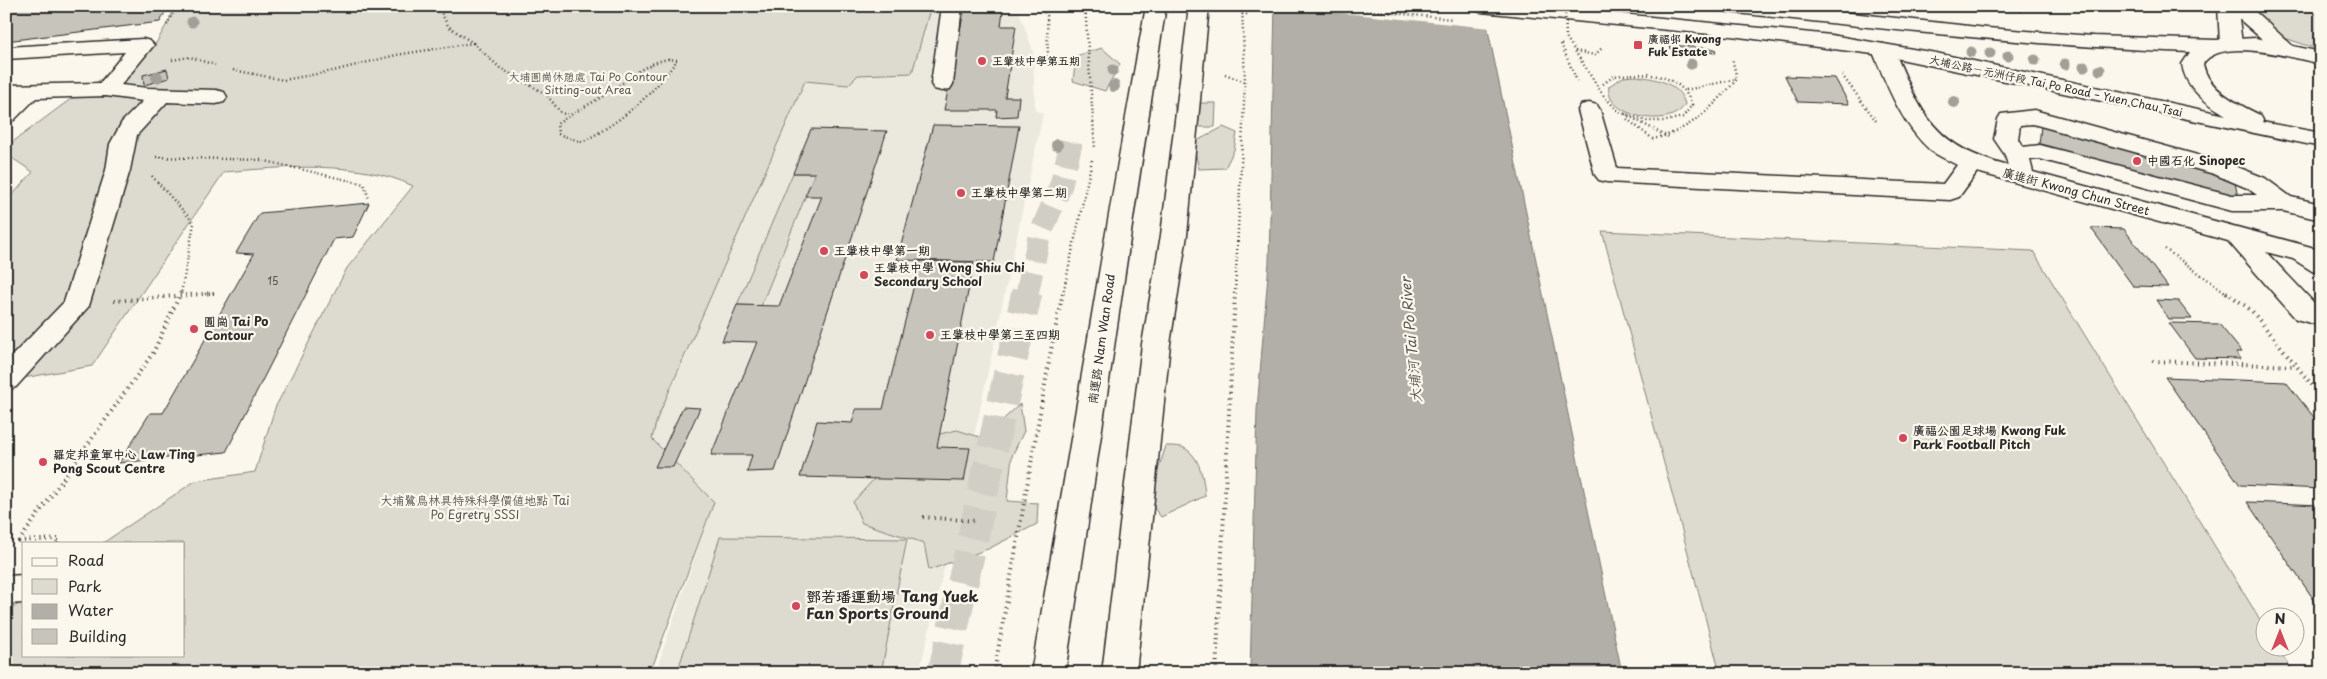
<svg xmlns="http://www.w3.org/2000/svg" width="2327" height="679" font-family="'Playpen Sans','LXGW WenKai TC',sans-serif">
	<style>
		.built { fill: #ebe8de }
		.green { fill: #dddad0; stroke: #84827e }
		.water { fill: #b1afa7; stroke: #7b7a75 }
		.pier { fill: #fbf7ec }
		.building { fill: #c7c4bc; stroke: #2b2b2b }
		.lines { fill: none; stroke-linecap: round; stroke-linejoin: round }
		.minor-tunnel-far1 { stroke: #d1cec5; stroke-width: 23; stroke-dasharray: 23 11; stroke-linecap: butt }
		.minor-tunnel { stroke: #d1cec5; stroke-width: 31; stroke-dasharray: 31 15; stroke-linecap: butt }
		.minor-casing { stroke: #2b2b2b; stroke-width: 3 }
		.major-casing { stroke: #2b2b2b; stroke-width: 3 }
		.path-far1 { stroke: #2b2b2b; stroke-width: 2.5; stroke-dasharray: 1 3; stroke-linecap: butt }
		.path { stroke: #2b2b2b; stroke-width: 4; stroke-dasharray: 1 4.5; stroke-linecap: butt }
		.minor { fill: #fbf7ec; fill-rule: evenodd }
		.major { fill: #fbf7ec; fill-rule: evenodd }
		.path-bridge { stroke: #2b2b2b; stroke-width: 2.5; stroke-dasharray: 1 3; stroke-linecap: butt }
		.tree { fill: #a19f98 }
		.poi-dot { fill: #d1495b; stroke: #fbf7ec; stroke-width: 2 }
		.labels { text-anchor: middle; stroke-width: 4.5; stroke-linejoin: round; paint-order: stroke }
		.number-label { font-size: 10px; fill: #52514f }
		.far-poi-label { font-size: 11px; font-weight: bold; fill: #2b2b2b; stroke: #fbf7ec; text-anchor: start }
		.far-park-label { font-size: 11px; fill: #585754; stroke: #fbf7ec }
		.far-street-label { font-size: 11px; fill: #2b2b2b; stroke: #fbf7ec }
		.poi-label { font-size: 12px; font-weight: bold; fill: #2b2b2b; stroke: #fbf7ec; text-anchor: start }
		.street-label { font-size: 12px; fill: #2b2b2b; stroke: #fbf7ec }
		.park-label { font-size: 12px; fill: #585754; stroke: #fbf7ec }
		.water-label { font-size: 14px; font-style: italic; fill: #5a5956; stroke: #fbf7ec }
		.near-poi-label { font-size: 15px; font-weight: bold; fill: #2b2b2b; stroke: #fbf7ec; text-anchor: start }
	</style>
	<rect width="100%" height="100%" fill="#fbf7ec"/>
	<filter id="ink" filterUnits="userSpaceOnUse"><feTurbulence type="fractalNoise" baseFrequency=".02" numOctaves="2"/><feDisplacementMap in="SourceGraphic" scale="10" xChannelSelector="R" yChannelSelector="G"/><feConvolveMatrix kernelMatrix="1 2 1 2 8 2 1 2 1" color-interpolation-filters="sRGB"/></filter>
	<g filter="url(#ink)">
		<polygon class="built" points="1019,11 1033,51 1035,110 1043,114 961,498 919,673 655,673 714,502 649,436 807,76 908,13"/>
		<g class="green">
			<path d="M177 6H931L912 73 858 75 848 85 805 81 657 419 652 439 714 502 650 673H6V613L24 600V655H184V543H103L195 481 255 472 275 408 347 268 413 186C359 160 282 167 224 172L92 366 6 381V202L33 172 6 154V147L76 95 155 45Z"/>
			<polygon points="2249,6 2304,6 2321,17 2321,50 2272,34"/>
			<polygon points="1102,48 1120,64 1105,91 1073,81 1076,56"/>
			<path d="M1635 76C1654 78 1679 82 1685 104 1672 131 1603 116 1609 86L1623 77Z"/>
			<polygon points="1174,103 1216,103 1215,127 1178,127"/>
			<polygon points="1223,127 1237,133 1234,150 1225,168 1199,169 1193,143"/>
			<polygon points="793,173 815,173 761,306 737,305"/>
			<polygon points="1602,231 2033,251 2264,626 2264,646 2277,647 2294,673 1720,673"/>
			<polygon points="1020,404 1024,431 1012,456 1007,501 1038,503 1037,524 988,549 929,570 924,543 862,523 853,502 909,441 957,430 983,438"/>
			<path d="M1166 446C1171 446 1178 446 1182 447 1200 454 1204 480 1205 496L1161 517 1148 500Z"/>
			<polygon points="720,537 907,539 881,673 677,673"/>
		</g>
		<polygon class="water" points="1275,6 1483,6 1622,673 1250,673 1257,410 1269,262"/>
		<polygon class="pier" points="1275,6 1486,6 1490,28"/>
		<g class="building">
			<polygon points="14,6 168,6 160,22 6,41 6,17"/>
			<polygon points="1975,6 2020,7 2022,11"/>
			<polygon points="1003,10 1001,26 1016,26 1005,97 1019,97 1017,116 996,117 997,110 944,110 964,11"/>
			<polygon points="1670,45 1715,49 1716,53 1671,49"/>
			<polygon points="167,69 169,78 144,85 143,75"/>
			<polygon points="1785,76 1835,78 1849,104 1798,102"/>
			<polygon points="933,125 1019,126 994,262 897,260"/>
			<polygon points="2041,126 2234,178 2238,197 2039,145"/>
			<polygon points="811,129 887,131 775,471 747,472 752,455 711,455 757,342 722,341 737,305 779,306 822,196 805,196 815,173 793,173"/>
			<polygon points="369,203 353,237 334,239 226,452 119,463 150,413 163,413 254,254 236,253 260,213"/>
			<polygon points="2091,228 2124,229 2168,287 2133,286"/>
			<polygon points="920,261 974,262 937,447 970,448 964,481 800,477 817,421 852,423 856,409 883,409"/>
			<polygon points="2156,300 2178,301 2192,319 2169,319"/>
			<polygon points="2169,323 2219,324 2242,352 2236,352 2241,359 2195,358"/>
			<polygon points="2165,377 2286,382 2321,426 2321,489 2240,485"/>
			<polygon points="683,407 700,408 673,467 655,467"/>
			<polygon points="2247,502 2321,505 2321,610"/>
		</g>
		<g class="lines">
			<polyline class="minor-tunnel-far1" points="1027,294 1039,237 1061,185 1072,139"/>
			<polyline class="minor-tunnel" points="943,673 1027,292"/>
			<g class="minor-casing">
				<g id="minor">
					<polygon points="942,6 962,6 953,84 950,89 942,91 934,89 931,84"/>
					<polygon points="2218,6 2249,6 2296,49 2292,53 2285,55 2278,53 2239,19 2242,44 2238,48 2231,50 2224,48 2220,44"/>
					<polygon points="143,39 150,41 154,45 121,85 148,88 216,90 224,92 227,97 224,102 216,104 167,102 137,135 130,170 89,306 16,387 6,390 6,362 64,302 106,170 110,144 122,122 143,101 106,96 36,98 14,120 6,122 6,102 10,99 6,99 6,85 100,83 125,52 6,59 6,47"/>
					<path d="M1883 44 1890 46 1894 50C1922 116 1934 146 2008 166L2005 155 1994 139 1998 119 2001 114 2034 110 2230 164 2265 178 2291 197 2321 204V220L2283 211H2232L2040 159 2030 160 2033 172 2311 247 2321 253V274L2312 271 2293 259 2266 252 2316 305 2321 307V326L2296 319 2228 241 1977 172 1959 197 1950 200 1607 182 1599 180 1595 175 1578 110 1581 105 1589 103 1597 105 1600 110 1617 168 1943 184 1957 165C1948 160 1938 156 1930 150 1901 124 1887 85 1872 50L1876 46ZM2033 124 2214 174 2247 188 2257 195H2232L2040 145 2023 147 2018 139 2020 125Z"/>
					<polygon points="24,575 24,603 6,604 6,576"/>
				</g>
			</g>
			<g class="major-casing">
				<g id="major">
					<path d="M1146 6H1166C1130 228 1100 451 1065 673H1031C1070 451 1105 228 1146 6Z"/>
					<polygon points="1189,6 1209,6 1187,235 1170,344 1136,673 1102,673 1142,344 1161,235"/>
					<path d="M1471 6H1542L1831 35 1936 53 2226 115C2206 103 2185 88 2182 64L2190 52C2035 46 1882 29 1728 12L1721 10 1718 6H1787L1987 28 2093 36 2215 40 2256 38 2321 52V64C2294 58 2221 36 2203 64 2208 90 2238 104 2260 115L2263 120 2262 122 2321 133V147L1881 55 1731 36 1481 12 1474 10Z"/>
				</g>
			</g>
			<g class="path-far1">
				<polyline points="1039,6 1047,16 1048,58 1063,60"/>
				<polyline points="1085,6 1095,149"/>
				<polyline points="1326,6 1452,19"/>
				<polyline points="1242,14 1250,14"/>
				<polyline points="167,25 176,6"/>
				<polyline points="473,43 500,68 546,94 561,113 569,115"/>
				<polyline points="1561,44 1577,81"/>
				<polyline points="1575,51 1595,55 1603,47"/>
				<path d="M668 59 677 60C652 96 621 122 582 142L558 134 557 124C575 111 595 102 614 89 634 76 643 64 668 59Z"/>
				<polyline points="172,60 190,57 215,65"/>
				<polyline points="233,70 284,80 333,71 396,55 473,43 448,26 438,6"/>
				<polyline points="1225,74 1245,82"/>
				<polyline points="1842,75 1877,122"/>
				<polyline points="1603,84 1614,76"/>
				<polyline points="1686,90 1736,79"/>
				<polyline points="1625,114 1668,137"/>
				<path d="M1627 119 1653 139C1690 131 1713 107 1737 79L1732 58"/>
				<polyline points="156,157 261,160 364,184 369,199"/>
				<polyline points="152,176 194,223 181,294"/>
				<polyline points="2165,249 2228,294"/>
				<polyline points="205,294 214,293"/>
				<polyline points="1063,294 1092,160"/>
				<polyline points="1235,294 1245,82 1242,6"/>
			</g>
			<g class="path">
				<polyline points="2226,292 2251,310 2321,396"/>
				<polyline points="114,301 214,293"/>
				<polyline points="2153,361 2295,366"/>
				<polyline points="923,517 976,521"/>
				<polyline points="57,543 59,539 19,541 153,353 181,292"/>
				<polyline points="994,673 1052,345 1063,292"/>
				<polyline points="1216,673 1235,292"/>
			</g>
			<use href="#minor" class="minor"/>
			<use href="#major" class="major"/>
			<path class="path-bridge" d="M1565 6 1566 37 1603 95 1619 112 1647 121H1666L1683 117 1692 105C1681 72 1644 72 1614 76"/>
		</g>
		<g class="tree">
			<circle cx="192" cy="22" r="5.5"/>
			<circle cx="1971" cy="52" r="5.5"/>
			<circle cx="1990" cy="53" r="5.5"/>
			<circle cx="2008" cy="56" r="5.5"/>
			<circle cx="2035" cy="60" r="5.5"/>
			<circle cx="1691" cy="64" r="5.5"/>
			<circle cx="2065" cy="64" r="5.5"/>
			<circle cx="2084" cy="67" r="5.5"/>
			<circle cx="1113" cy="70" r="5.5"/>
			<circle cx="2100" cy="70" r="5.5"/>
			<circle cx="157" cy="77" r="6"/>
			<circle cx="1114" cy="86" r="6"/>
			<circle cx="1954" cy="102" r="6"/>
			<circle cx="1057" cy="145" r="6"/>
		</g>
	</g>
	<g class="poi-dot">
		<rect x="1633" y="40" width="10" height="10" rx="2.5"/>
		<circle cx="982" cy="61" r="5"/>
		<circle cx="2137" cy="161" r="5"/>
		<circle cx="961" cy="193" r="5"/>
		<circle cx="824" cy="251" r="5"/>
		<circle cx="864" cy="275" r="5"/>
		<circle cx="194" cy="329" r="5"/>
		<circle cx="930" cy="335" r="5"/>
		<circle cx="1903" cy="438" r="5"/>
		<circle cx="43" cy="462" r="5"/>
		<circle cx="796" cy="606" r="5"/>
	</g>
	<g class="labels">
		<g class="number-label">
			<text x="273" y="285">15</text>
		</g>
		<g class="far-poi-label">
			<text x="1648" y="43">廣福邨 Kwong<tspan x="1648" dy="13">Fuk Estate</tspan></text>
			<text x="992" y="65">王肇枝中學第五期</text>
		</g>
		<g class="far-park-label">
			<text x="588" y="81">大埔圓崗休憩處 Tai Po Contour<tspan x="588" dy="13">Sitting-out Area</tspan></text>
		</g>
		<g class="far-street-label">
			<text transform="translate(2056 86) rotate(12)" y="4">大埔公路－元洲仔段 Tai Po Road – Yuen Chau Tsai</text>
		</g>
		<g class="poi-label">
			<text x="2147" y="165">中國石化 Sinopec</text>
			<text x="971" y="197">王肇枝中學第二期</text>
			<text x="834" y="255">王肇枝中學第一期</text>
			<text x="874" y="272">王肇枝中學 Wong Shiu Chi<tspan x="874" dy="14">Secondary School</tspan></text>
			<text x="204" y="326">圓崗 Tai Po<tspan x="204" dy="14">Contour</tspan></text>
			<text x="940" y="339">王肇枝中學第三至四期</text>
			<text x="1913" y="435">廣福公園足球場 Kwong Fuk<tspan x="1913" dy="14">Park Football Pitch</tspan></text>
			<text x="53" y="459">羅定邦童軍中心 Law Ting<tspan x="53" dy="14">Pong Scout Centre</tspan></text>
		</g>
		<g class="street-label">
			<text transform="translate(2076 192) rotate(15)" y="4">廣進街 Kwong Chun Street</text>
			<text transform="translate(1102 339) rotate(-82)" y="4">南運路 Nam Wan Road</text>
		</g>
		<g class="park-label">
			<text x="475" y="505">大埔鷺鳥林具特殊科學價值地點 Tai<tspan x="475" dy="14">Po Egretry SSSI</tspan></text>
		</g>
		<g class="water-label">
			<text transform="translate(1411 340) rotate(-95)" y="5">大埔河 Tai Po River</text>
		</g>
		<g class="near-poi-label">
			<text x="806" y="602">鄧若璠運動場 Tang Yuek<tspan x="806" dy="17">Fan Sports Ground</tspan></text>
		</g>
	</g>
	<rect width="2327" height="679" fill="none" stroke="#fbf7ec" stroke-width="25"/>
	<rect x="12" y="12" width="2302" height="654" fill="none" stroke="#2b2b2b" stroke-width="2" filter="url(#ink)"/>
	<rect x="22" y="542" width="162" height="115" fill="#fbf7ec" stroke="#a8a59f"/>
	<rect x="32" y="558" width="25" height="8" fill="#fbf7ec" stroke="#a8a59f"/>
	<text x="68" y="566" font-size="15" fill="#2b2b2b">Road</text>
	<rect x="32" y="579" width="25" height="15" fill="#dddad0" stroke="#a8a59f"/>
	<text x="68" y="592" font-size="15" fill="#2b2b2b">Park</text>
	<rect x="32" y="604" width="25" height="15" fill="#b1afa7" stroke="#a8a59f"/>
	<text x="68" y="616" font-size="15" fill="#2b2b2b">Water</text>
	<rect x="32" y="629" width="25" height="15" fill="#c7c4bc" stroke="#a8a59f"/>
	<text x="68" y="642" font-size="15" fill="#2b2b2b">Building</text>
	<g transform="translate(2280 632)"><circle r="24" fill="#fbf7ec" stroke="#a8a59f"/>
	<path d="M0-4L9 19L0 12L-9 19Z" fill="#d1495b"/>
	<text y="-8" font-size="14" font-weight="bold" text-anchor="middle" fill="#2b2b2b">N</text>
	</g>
</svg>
